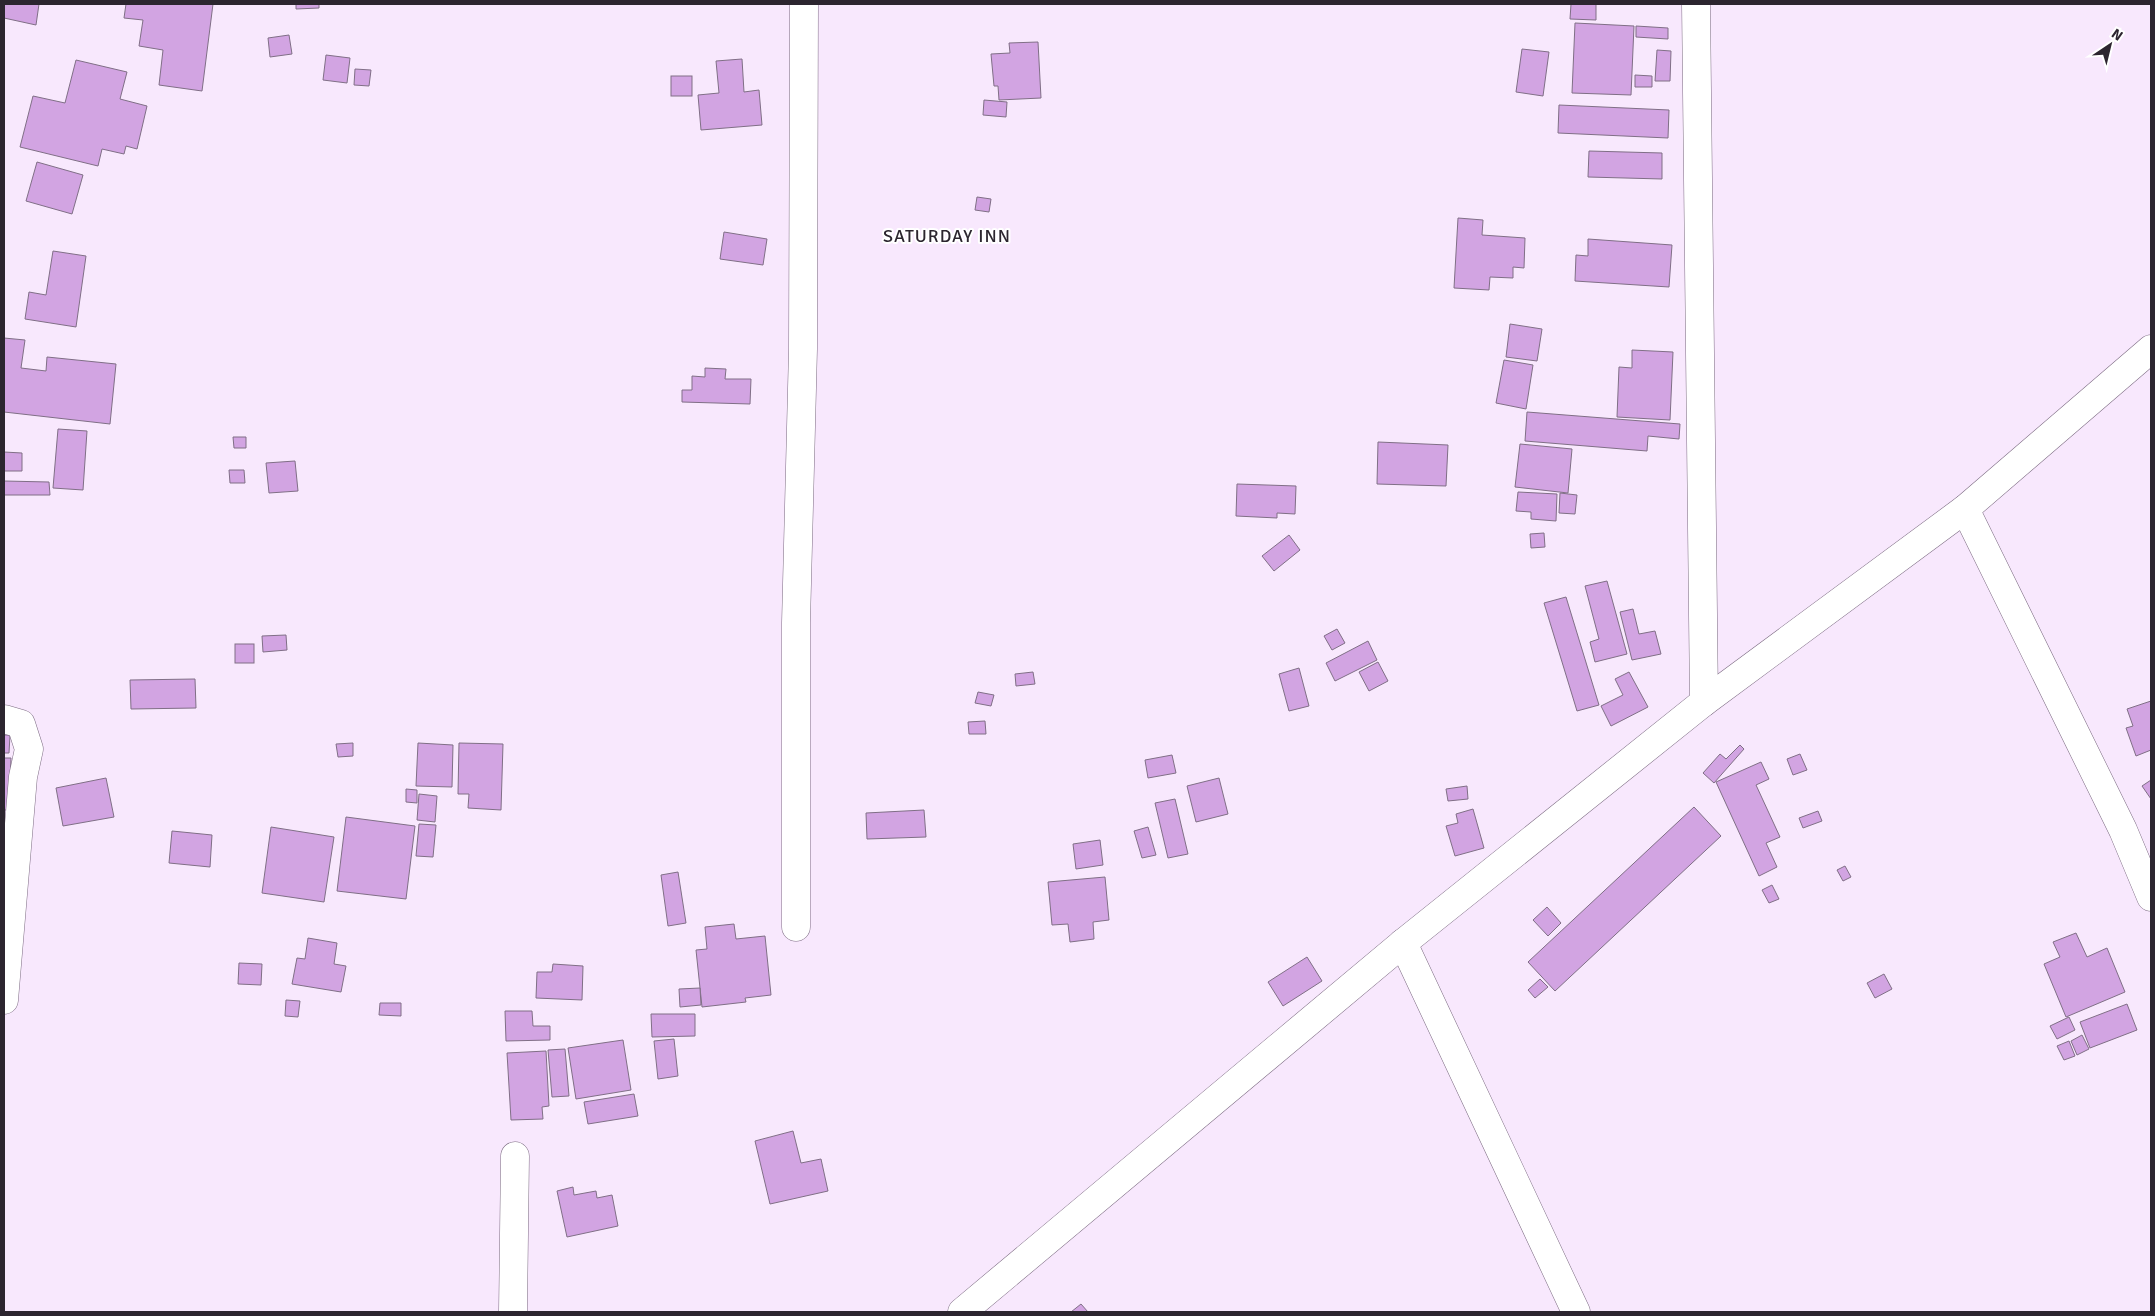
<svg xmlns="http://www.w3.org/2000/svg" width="2155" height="1316" font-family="Signika,sans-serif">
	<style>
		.building { fill: #d2a4e2; stroke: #806f86 }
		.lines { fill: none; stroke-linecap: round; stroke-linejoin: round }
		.minor-casing { stroke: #7c6b82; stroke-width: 29 }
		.minor { stroke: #fff; stroke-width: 28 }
		.labels { text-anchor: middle; stroke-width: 4; stroke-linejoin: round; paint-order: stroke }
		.quarter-label { font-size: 18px; letter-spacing: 1px; fill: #2c252f; stroke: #fff }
	</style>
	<rect width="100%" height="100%" fill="#f8e8fd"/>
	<g class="building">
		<polygon points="4,4 39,4 36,25 4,18"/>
		<polygon points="126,4 213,4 202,91 159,85 163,50 139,46 143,20 124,18"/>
		<polygon points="296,4 319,4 319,8 296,9"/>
		<polygon points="1571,4 1596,4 1596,20 1570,19"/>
		<polygon points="1575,23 1634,26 1631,95 1572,93"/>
		<polygon points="1636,26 1668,28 1668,39 1636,37"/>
		<polygon points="289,35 292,54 270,57 268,38"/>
		<polygon points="1038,42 1041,98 999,100 998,86 994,86 991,54 1010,53 1009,43"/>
		<polygon points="1522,49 1549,52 1543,96 1516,92"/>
		<polygon points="1657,50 1671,51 1670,81 1655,81"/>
		<polygon points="326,55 350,58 347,83 323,80"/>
		<polygon points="742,59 744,92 759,90 762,125 701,130 698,95 719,93 716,61"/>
		<polygon points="76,60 127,72 120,99 147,106 137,149 126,146 124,154 102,149 98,166 20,147 33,96 65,103"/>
		<polygon points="355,69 371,70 369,86 354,85"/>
		<polygon points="1635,75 1652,76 1652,87 1635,87"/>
		<rect x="671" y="76" width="21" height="20"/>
		<polygon points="984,100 1007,102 1006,117 983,115"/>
		<polygon points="1559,105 1669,110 1668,138 1558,133"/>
		<polygon points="1589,151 1662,153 1662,179 1588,177"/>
		<polygon points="37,162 83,175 72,214 26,201"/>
		<polygon points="977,197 991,199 989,212 975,210"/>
		<polygon points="1458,218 1483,220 1482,235 1525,238 1524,268 1513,267 1513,278 1490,277 1489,290 1454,288"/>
		<polygon points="724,232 767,239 763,265 720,259"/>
		<polygon points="1588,239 1672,245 1669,287 1575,281 1576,255 1588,256"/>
		<polygon points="53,251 86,256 76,327 25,319 29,292 46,295"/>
		<polygon points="1510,324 1542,329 1537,361 1506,357"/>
		<polygon points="4,338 25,340 21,368 46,371 47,357 116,364 110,424 4,412"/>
		<polygon points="1632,350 1673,352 1670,420 1617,417 1619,367 1632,368"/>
		<polygon points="1504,360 1533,365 1526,409 1496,403"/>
		<polygon points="705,368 726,369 725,379 751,379 750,404 682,402 682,390 692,390 692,376 705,377"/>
		<polygon points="1527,412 1680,424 1679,439 1648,436 1647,451 1525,441"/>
		<polygon points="58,429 87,431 83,490 53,488"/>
		<polygon points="233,437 246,437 246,448 234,448"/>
		<polygon points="1378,442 1448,445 1446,486 1377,484"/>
		<polygon points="1520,444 1572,449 1568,493 1515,487"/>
		<polygon points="4,452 22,453 22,471 4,471"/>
		<polygon points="295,461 298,491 269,493 266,463"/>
		<polygon points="229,470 244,470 245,483 230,483"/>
		<polygon points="4,481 49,482 50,495 4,495"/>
		<polygon points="1237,484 1296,486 1295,514 1277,513 1277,518 1236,516"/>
		<polygon points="1518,492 1557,494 1556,521 1531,519 1531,512 1516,511"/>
		<polygon points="1560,493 1577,495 1575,514 1559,513"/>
		<polygon points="1544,533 1545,547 1531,548 1530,534"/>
		<polygon points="1289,535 1300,550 1274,571 1262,556"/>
		<polygon points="1607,581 1627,654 1595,662 1590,642 1599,639 1585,586"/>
		<polygon points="1566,597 1599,705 1577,711 1544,603"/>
		<polygon points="1633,609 1639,634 1655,631 1661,654 1632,660 1620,612"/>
		<polygon points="1337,629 1345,643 1332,650 1324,636"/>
		<polygon points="286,635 287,650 263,652 262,636"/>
		<polygon points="1368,641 1377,660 1335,681 1326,663"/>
		<rect x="235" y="644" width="19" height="19"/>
		<polygon points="1378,662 1388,681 1369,691 1359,672"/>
		<polygon points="1299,668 1309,706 1289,711 1279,674"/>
		<polygon points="1033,672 1035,684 1016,686 1015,674"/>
		<polygon points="1629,672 1648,707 1611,726 1601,706 1623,695 1615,679"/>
		<polygon points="195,679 196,708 131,709 130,680"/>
		<polygon points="978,692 994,695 991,706 975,703"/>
		<polygon points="2151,701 2151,750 2136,756 2126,728 2133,726 2127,709"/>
		<polygon points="985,721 986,734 969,734 968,722"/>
		<polygon points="4,735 10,735 9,753 4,753"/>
		<polygon points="353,743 353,756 338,757 336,744"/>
		<polygon points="418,743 453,745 452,787 416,786"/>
		<polygon points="459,743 503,744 501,810 468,808 469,794 458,794"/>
		<polygon points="1740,745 1744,749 1714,783 1703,773 1720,754 1726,759"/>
		<polygon points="1800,754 1807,770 1793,775 1787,759"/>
		<polygon points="1172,755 1176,773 1148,778 1145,760"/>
		<polygon points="4,758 11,758 9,810 4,810"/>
		<polygon points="1761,762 1769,779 1756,785 1780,837 1766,843 1777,867 1759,876 1716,782"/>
		<polygon points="106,778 114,817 63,826 56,788"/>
		<polygon points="1219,778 1228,814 1196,822 1187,786"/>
		<polygon points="2151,780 2151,799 2142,786"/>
		<polygon points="1467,786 1468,799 1448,801 1446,789"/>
		<polygon points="406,789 417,790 417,803 406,802"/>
		<polygon points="419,794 437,796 435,822 417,820"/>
		<polygon points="1175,799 1188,854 1168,858 1155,803"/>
		<polygon points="1694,807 1721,836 1555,991 1528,962"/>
		<polygon points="1473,809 1484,848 1455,856 1446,826 1458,823 1456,814"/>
		<polygon points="924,810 926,837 867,839 866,813"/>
		<polygon points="1818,811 1822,821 1803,828 1799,818"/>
		<polygon points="346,817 415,826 406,899 337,891"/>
		<polygon points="419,824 436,825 433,857 416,856"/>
		<polygon points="271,827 334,837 324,902 262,893"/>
		<polygon points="1148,827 1156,855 1142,858 1134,831"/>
		<polygon points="172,831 212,835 210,867 169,863"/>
		<polygon points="1100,840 1103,865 1076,869 1073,844"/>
		<polygon points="1845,866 1851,877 1843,881 1837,870"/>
		<polygon points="678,872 686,923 668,926 661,875"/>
		<polygon points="1105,877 1109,920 1093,922 1094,939 1070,942 1068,924 1052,925 1048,882"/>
		<polygon points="1772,885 1779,899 1769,903 1762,890"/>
		<polygon points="1547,907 1561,923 1548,936 1533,920"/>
		<polygon points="734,924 736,939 765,936 771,995 745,998 746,1002 702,1007 696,950 707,949 705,927"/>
		<polygon points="2076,933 2087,957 2107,948 2125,992 2066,1017 2044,964 2060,957 2053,942"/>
		<polygon points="308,938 337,943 334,964 346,966 341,992 292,984 297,958 305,959"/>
		<polygon points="1307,957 1322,981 1283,1006 1268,982"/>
		<polygon points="239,963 262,964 261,985 238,984"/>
		<polygon points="553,964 583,966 582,1000 536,998 537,972 552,972"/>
		<polygon points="1884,974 1892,989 1875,998 1867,983"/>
		<polygon points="1540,979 1548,987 1535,998 1528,990"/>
		<polygon points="700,988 701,1005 680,1007 679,989"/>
		<polygon points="286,1000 300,1001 298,1017 285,1016"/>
		<polygon points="380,1003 401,1003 401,1016 379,1015"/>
		<polygon points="2127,1004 2137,1030 2090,1048 2080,1022"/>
		<polygon points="505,1011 532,1011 533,1026 550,1026 550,1040 506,1041"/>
		<polygon points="651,1014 695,1014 695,1036 652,1037"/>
		<polygon points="2069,1017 2075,1030 2057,1039 2050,1026"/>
		<polygon points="2082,1035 2089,1049 2077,1055 2071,1041"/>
		<polygon points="674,1039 678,1076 658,1079 654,1041"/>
		<polygon points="623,1040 631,1090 576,1099 568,1048"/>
		<polygon points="2069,1041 2075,1056 2064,1060 2057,1046"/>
		<polygon points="565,1049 569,1096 552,1097 548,1050"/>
		<polygon points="546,1051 549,1106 542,1107 543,1119 511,1120 507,1053"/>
		<polygon points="634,1094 638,1116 588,1124 584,1102"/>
		<polygon points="793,1131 801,1163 821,1159 828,1191 770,1204 755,1141"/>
		<polygon points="573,1187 574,1195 596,1191 597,1198 612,1195 618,1226 567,1237 557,1191"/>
		<polygon points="1081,1304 1088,1312 1071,1312"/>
	</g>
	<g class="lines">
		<g class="minor-casing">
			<g id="minor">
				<polyline points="1696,4 1704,702"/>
				<polyline points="1965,509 2123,830 2151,897"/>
				<polyline points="4,719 21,724 29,749 23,777 4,1000"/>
				<polyline points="796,927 796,623 803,349 804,4"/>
				<polyline points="1403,943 1576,1312"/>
				<polyline points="513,1312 515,1156"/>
				<polyline points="962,1312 1403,943 1704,702 1965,509 2151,349"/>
			</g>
		</g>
		<use href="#minor" class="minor"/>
	</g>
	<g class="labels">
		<g class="quarter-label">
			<text x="947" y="242">SATURDAY INN</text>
		</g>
	</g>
	<rect width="2155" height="1316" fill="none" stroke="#2c252f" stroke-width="10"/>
	<g transform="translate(2110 45) rotate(35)" stroke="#ffffff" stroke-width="4" paint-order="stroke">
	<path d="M0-4L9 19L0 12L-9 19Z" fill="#2c252f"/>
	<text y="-8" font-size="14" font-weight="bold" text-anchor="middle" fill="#2c252f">N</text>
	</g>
</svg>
